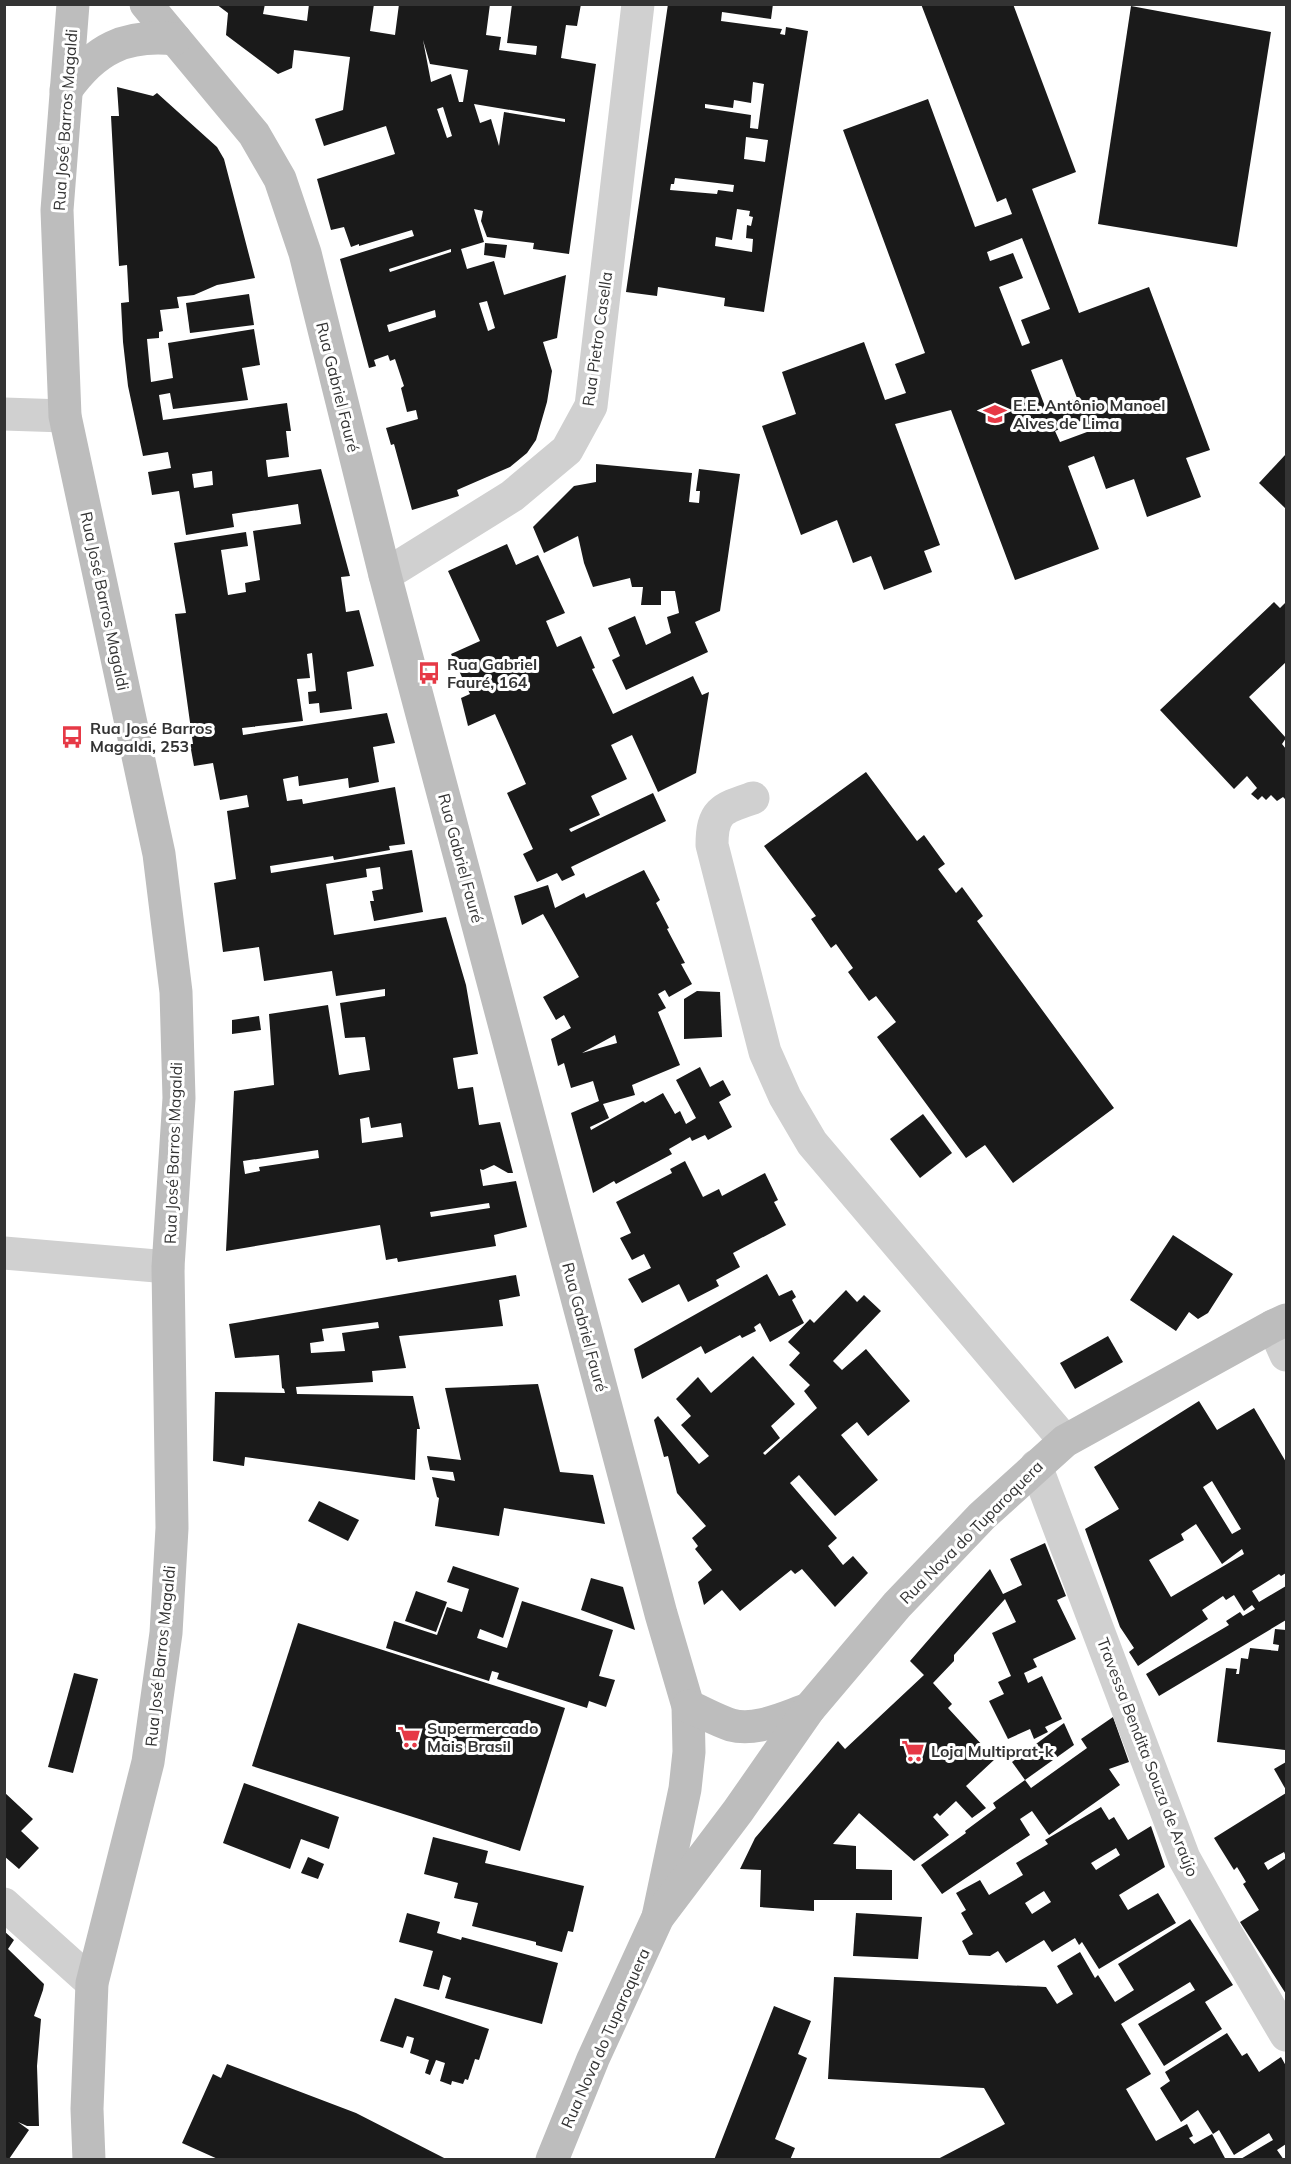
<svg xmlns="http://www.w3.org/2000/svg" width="1291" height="2164" font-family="Mulish,sans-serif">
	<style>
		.building { fill: #1a1a1a; fill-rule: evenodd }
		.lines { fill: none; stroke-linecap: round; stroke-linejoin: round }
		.street { stroke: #d0d0d0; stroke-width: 33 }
		.secondary { stroke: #bdbdbd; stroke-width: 33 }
		.labels { text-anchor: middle; stroke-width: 6; stroke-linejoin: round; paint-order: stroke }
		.street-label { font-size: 16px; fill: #333; stroke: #fff }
		.poi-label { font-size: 16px; font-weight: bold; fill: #333; stroke: #fff; text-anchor: start }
	</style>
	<rect width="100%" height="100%" fill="#fff"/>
	<g class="building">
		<path d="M216 4H265L263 14 307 21 309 4H374L370 31 395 35 399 4H490L486 35 501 37 499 50 536 55 537 46 507 43 512 4H581L577 26 566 25 561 58 596 64 569 254 533 249 534 243 487 237 481 221 483 211 474 209 484 242 461 249 467 269 494 261 504 295 566 275 557 338 543 342 552 371 547 402 536 440 527 453 510 467 457 490 459 496 412 510 394 444 391 445 386 428 418 419 416 410 407 412 401 388 404 386 395 359 390 361 388 355 374 360 376 366 369 368 340 259 414 236 412 230 359 246V244L351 247 344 227 331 230 317 179 395 154 386 126 324 146 315 119 343 110 350 57 294 50 292 68 278 74 226 35 228 13ZM423 40 430 64 468 70 463 102H459L451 74 431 82ZM474 104 565 119V122L504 112 499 146 491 119 480 123ZM443 107 452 136 447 138 437 109ZM451 249V252L390 272 389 269ZM487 301 495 328 488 331 479 303ZM435 310 436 317 389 332 387 325Z"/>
		<path d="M668 4H773L771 19 722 12 721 21 782 29 780 34 785 35 786 27 808 31 764 312 724 306 725 298 658 287 657 296 626 292ZM753 82 764 84 758 129 750 128 751 115 705 108V104L733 108 734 100 751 103ZM746 137 768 140 765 162 744 159ZM675 178 734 185 733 192 718 190 717 194 670 190 671 184H674ZM737 209 750 211 749 216 753 217 751 226 747 225 746 238 753 239 752 252 715 246 716 237 732 240Z"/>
		<path d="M921 4H1013L1076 172 1032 189 1079 313 1149 287 1210 450 1186 458 1201 497 1147 517 1134 479 1106 489 1094 456 1068 466 1099 549 1015 580 951 410 895 424 940 545 924 551 932 572 884 590 871 556 853 563 837 520 801 535 762 426 796 414 782 372 864 342 885 400 906 393 895 364 925 353 843 130 928 99 975 227 1012 214 1006 198 997 202ZM1022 238 1050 309 1021 320 1030 343 1022 346 999 287 1023 278 1013 253 990 261 987 252ZM1062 359 1077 398 1046 409 1031 370ZM1083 420 1087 432 1060 442 1055 431Z"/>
		<polygon points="1131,6 1271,32 1237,247 1098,224"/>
		<path d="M117 87 153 96 157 93 217 147 224 159 255 278 217 285 194 295 177 297 179 308 160 310 163 331 159 332V338L147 339 151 382 173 378 168 343 254 329 260 365 242 368 248 400 173 409 170 393 159 395 163 420 287 403 291 431H286L289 457 266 460 268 477 321 469 350 576 341 577 346 612 359 610 374 666 347 672 352 709 320 713 319 703 309 704 308 692 316 691 312 653 307 654 310 678 297 679 303 721 242 728 243 735 387 713 395 743 373 747 379 782 349 788 348 778 299 786 298 776 283 779 287 801 302 799 303 804 395 787 405 844 389 846 390 850 334 860 333 856 270 866 271 873 412 850 423 912 374 921 370 901H374L372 891 383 889 380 867 366 869 367 877 326 884 334 935 446 917 466 985 478 1054 453 1058 458 1089 473 1087 479 1125 500 1122 513 1173H508L494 1165 483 1170 480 1169 483 1186 516 1181 527 1227 494 1235 496 1246 398 1262 397 1258 386 1260 380 1225 226 1251 234 1091 274 1085 269 1014 328 1005 339 1075 350 1073 370 1070 365 1037 345 1038 340 1003 385 996V989L336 996 332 971 264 981 259 947 223 952 214 883 236 879 227 811 249 807 247 795 220 800 213 763 194 766 190 744H193L175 614 186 613 174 543 246 532 248 546 221 550 228 595 246 592 245 583 260 580 253 531 301 524 298 504 232 514 234 527 186 535 179 491 152 495 148 472 171 468 168 452 143 456 128 386 123 342 121 303 129 302 127 265 119 266 111 116H119ZM212 471 213 485 194 488 192 474ZM369 1117 371 1128 401 1123 403 1137 362 1143 360 1119ZM318 1150 319 1158 259 1167 260 1171 245 1174 243 1161ZM489 1203 490 1208 431 1217 430 1212Z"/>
		<polygon points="485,243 507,245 505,258 484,255"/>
		<polygon points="249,294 254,325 190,333 186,303"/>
		<polygon points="1286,454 1286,509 1259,483"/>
		<polygon points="596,464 692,473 689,502 699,503 700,491 696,491 699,469 740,474 720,611 695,622 708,652 626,690 612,660 620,656 608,628 635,616 646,645 671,633 667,617 679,613 675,591 661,591 661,605 641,605 643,587 632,587 630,578 593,587 584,563 578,536 544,553 533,527 574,486 596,482"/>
		<polygon points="507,544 516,565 538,555 565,613 546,621 557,647 581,636 595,668 592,669 613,714 693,676 702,695 709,692 696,773 658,792 632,735 611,745 627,779 591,796 600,815 569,829 571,832 653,793 666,821 571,867 575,875 562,881 557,873 537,882 523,854 533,849 507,793 526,784 495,714 468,726 461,698 470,694 451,654 480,641 448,571"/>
		<polygon points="1274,602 1280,608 1286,602 1286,662 1249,697 1286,738 1282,744 1286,749 1286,800 1283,797 1277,801 1271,795 1266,800 1262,796 1258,800 1251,794 1257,788 1247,776 1234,789 1160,710"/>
		<polygon points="866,772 917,841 924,835 945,864 938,869 956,893 962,887 983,916 977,921 1114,1108 1013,1183 985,1145 966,1158 877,1037 896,1022 876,996 869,1001 848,972 853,968 836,944 831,948 811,919 816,916 764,846"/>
		<path d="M644 870 660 900 656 903 669 928 667 929 685 963 681 964 692 984 669 997 665 990 658 994 666 1008 658 1012 680 1065 632 1085 635 1095 603 1104 609 1118 590 1127 591 1130 643 1101 645 1103 663 1093 675 1114 680 1111 686 1124 696 1118 676 1080 700 1067 710 1087 723 1080 731 1095 719 1102 732 1127 708 1140 705 1135 692 1141 690 1137 669 1149 672 1154 616 1184 614 1181 593 1193 571 1113 599 1101 593 1081 571 1088 564 1063 558 1066 551 1039 571 1028 564 1015 556 1020 543 997 579 977 543 914 522 925 514 896 548 885 555 908 584 893 586 898ZM615 1035 617 1043 582 1053Z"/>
		<polygon points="697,991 720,992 722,1037 684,1039 684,999"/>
		<polygon points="259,1016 261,1030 232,1034 232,1020"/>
		<polygon points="923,1114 952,1153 920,1178 890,1139"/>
		<polygon points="685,1161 703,1197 719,1189 722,1196 765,1173 778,1200 774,1202 786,1225 733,1253 740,1267 716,1280 719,1286 688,1302 679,1284 642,1303 628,1279 651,1268 644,1254 632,1260 620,1238 631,1233 616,1202 672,1173 670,1169"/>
		<polygon points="1173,1235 1233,1274 1208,1313 1198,1319 1189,1312 1176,1331 1130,1300"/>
		<polygon points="767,1274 779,1296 792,1290 796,1297 792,1300 804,1323 770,1342 760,1323 754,1327 756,1331 742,1338 740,1335 705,1354 701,1346 642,1379 634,1349"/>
		<path d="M516 1275 520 1296 499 1300 503 1326 399 1336 406 1368 372 1371 373 1382 296 1387 297 1394 413 1396 420 1429H417L415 1480 245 1457 244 1466 213 1461 215 1392 285 1393 284 1389 282 1388 279 1355 235 1358 229 1324ZM378 1322 379 1328 342 1333 345 1351 311 1353 310 1343 324 1341 322 1329Z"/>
		<polygon points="846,1290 857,1302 864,1295 881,1311 833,1361 842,1370 866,1349 910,1401 868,1436 857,1422 841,1435 878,1480 835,1516 799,1475 790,1483 837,1538 828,1546 843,1565 853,1556 868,1573 835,1607 802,1569 795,1574 791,1570 740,1611 722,1590 704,1605 698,1582 712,1570 695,1549 698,1546 692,1538 706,1526 677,1493 668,1456 664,1457 654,1420 658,1416 699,1464 709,1456 681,1425 691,1416 676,1399 698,1377 711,1393 753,1356 795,1404 771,1426 780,1438 763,1453 765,1455 817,1408 804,1391 810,1385 789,1365 800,1353 788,1342 810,1319 814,1323"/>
		<polygon points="1108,1336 1123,1362 1075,1389 1060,1363"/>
		<polygon points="538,1384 560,1472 593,1475 605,1524 504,1508 499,1536 435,1526 439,1498 437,1497 432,1477 455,1481 453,1472 430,1470 427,1456 461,1460 445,1388"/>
		<path d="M1199 1401 1217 1430 1254 1408 1286 1462V1573L1281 1576 1279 1574 1252 1591 1259 1602 1286 1586V1620L1159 1696 1146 1674 1229 1625 1226 1621 1240 1612 1243 1616 1255 1609 1252 1605 1244 1611 1234 1595 1226 1600 1223 1596 1202 1610 1208 1619 1138 1666 1129 1652 1134 1648 1120 1627 1085 1529 1119 1509 1094 1467ZM1212 1481 1241 1529 1232 1534 1203 1487ZM1196 1524 1222 1564 1242 1549 1244 1554 1171 1597 1149 1560 1184 1540 1181 1534Z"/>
		<polygon points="319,1501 359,1520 348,1541 308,1521"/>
		<polygon points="1045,1543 1066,1596 1057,1600 1076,1639 1033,1659 1037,1667 1024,1673 1028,1683 1042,1676 1062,1719 1045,1727 1048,1732 1034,1739 1030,1729 1008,1739 989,1701 1004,1694 998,1682 1011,1676 992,1633 1016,1622 1005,1599 954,1655 954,1661 933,1683 952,1704 948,1708 995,1759 966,1786 986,1808 972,1818 956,1801 940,1816 937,1813 933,1817 949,1835 914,1861 859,1813 833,1844 856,1846 856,1869 892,1870 892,1900 814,1900 814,1911 760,1907 761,1870 740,1869 755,1838 838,1741 845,1749 924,1675 910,1661 990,1569 1003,1594 1022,1585 1010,1559"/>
		<polygon points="453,1566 519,1588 503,1638 480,1629 477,1638 507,1648 522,1601 613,1630 599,1676 615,1680 606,1707 589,1701 587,1708 497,1679 499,1673 492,1671 489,1681 386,1648 394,1621 437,1635 447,1607 462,1612 469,1589 447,1582"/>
		<polygon points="591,1578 623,1587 635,1630 581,1610"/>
		<polygon points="416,1591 447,1602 436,1632 405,1621"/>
		<polygon points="298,1623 565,1708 520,1851 252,1766"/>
		<polygon points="1275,1629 1286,1630 1285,1750 1217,1742 1226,1668 1237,1669 1236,1674 1239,1674 1241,1658 1248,1659 1250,1648 1278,1651 1279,1645 1273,1644"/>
		<polygon points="74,1673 98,1679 73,1773 48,1767"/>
		<polygon points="1113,1717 1129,1762 1109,1769 1120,1785 1049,1835 1032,1811 1020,1819 1030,1835 942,1894 921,1865 966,1833 965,1831 996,1808 993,1803 1025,1780 1031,1788 1087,1748 1081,1739"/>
		<polygon points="1064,1723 1074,1745 1025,1780 1012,1762"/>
		<polygon points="1286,1762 1286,1790 1274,1769"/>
		<polygon points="244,1783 339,1817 329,1849 301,1839 290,1869 223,1843"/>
		<polygon points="4,1792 33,1819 21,1831 39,1848 19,1869 4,1856"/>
		<polygon points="1286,1793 1286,1857 1284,1852 1264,1863 1268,1870 1286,1858 1286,1994 1240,1922 1259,1910 1243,1884 1246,1882 1237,1867 1234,1870 1214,1838"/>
		<path d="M1101 1807 1109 1820 1114 1817 1128 1840 1151 1826 1165 1867 1119 1895 1128 1910 1158 1893 1176 1923 1099 1969 1082 1942 1079 1945 1075 1938 1052 1952 1044 1940 1006 1963 998 1951 990 1956 969 1955 962 1941 973 1934 961 1913 966 1910 956 1893 980 1880 989 1895 1023 1875 1016 1863 1048 1844 1045 1840ZM1116 1848 1120 1855 1096 1870 1091 1863ZM1044 1891 1051 1902 1032 1914 1025 1903Z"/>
		<polygon points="433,1837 488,1851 485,1863 584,1886 573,1932 568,1931 562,1952 536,1945 536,1942 472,1926 478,1903 454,1898 458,1883 424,1874"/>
		<polygon points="308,1857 324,1864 318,1879 301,1873"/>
		<polygon points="407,1913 440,1922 437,1933 461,1940 462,1937 558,1963 542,2024 445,1998 451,1978 443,1975 439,1990 423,1986 433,1951 399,1942"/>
		<polygon points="856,1913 922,1917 918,1959 853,1956"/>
		<polygon points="1190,1919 1233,1985 1205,2002 1222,2029 1164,2066 1138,2024 1195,1990 1190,1982 1121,2024 1151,2074 1126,2089 1156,2141 1187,2124 1193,2136 1189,2138 1194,2144 1212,2134 1226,2160 936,2160 1005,2124 984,2088 828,2079 834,1977 1046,1987 1057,2004 1073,1994 1057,1966 1080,1952 1095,1978 1098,1975 1115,2002 1134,1990 1118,1964"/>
		<polygon points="4,1931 14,1940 8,1949 44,1984 43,1990 34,2016 41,2019 37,2066 39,2126 27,2126 18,2122 29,2130 9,2159 4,2157"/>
		<polygon points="395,1998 489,2029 479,2060 475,2059 468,2080 465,2079 463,2084 452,2081 451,2085 440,2081 445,2063 436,2060 430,2075 425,2073 429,2060 410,2053 414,2038 407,2036 403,2048 380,2041"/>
		<polygon points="774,2006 811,2021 798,2054 807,2058 775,2139 795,2148 790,2160 714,2160"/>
		<polygon points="1227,2033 1242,2056 1247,2053 1259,2072 1281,2057 1286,2066 1286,2144 1277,2150 1284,2160 1239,2160 1273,2140 1269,2133 1234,2155 1219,2130 1213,2134 1198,2110 1181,2122 1160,2088 1170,2081 1165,2072"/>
		<polygon points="227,2064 356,2113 448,2160 220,2160 182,2143 213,2074 221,2078"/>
	</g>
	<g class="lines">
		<g class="street">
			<polyline points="4,414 65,416"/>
			<polyline points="385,575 512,496 567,450 591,406 638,4"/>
			<path d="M753 798C723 808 712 810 712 845L765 1052 785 1097 812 1143 1065 1441"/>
			<polyline points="4,1253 168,1267"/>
			<polyline points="1273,1326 1286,1355"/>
			<polyline points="1036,1466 1184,1858 1222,1926 1286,2035"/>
			<polyline points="4,1904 92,1983"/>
		</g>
		<g class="secondary">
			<polyline points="73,4 57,210 65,416 159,854 176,992 179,1098 168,1267 172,1528 166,1633 148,1762 92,1983 87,2109 89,2160"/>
			<polyline points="146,4 254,134 280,179 305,253 385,575 661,1614 688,1706 689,1752 685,1789 658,1917"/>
			<path d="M66 90C95 49 125 34 175 39"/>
			<path d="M688 1706C702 1712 716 1720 731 1725 756 1732 785 1717 809 1709"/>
			<polyline points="552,2160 593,2059 658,1917 738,1811 809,1709 897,1605 982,1516 1065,1441 1273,1326 1286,1320"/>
		</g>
	</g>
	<defs>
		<g id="school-bare" transform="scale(1.8)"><path d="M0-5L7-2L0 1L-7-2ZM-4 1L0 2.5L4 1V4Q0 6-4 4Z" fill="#e63946" stroke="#fff" stroke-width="2.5" paint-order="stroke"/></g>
		<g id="bus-bare" transform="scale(1.8)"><path d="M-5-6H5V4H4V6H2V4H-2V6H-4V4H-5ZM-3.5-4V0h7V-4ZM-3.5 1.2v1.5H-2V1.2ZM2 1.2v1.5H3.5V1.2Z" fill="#e63946" stroke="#fff" stroke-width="2.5" paint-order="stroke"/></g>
		<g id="supermarket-bare" transform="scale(1.8)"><path d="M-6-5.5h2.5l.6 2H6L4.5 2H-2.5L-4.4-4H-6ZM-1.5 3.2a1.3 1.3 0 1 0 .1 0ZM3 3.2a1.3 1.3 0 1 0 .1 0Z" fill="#e63946" stroke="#fff" stroke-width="2.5" paint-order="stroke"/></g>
	</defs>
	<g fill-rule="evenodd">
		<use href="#school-bare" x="995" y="414"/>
		<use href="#bus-bare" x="429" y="673"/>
		<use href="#bus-bare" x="72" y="737"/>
		<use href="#supermarket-bare" x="409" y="1737"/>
		<use href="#supermarket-bare" x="913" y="1751"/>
	</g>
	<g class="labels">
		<g class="street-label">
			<text transform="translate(65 120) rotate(-86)" y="6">Rua José Barros Magaldi</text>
			<text transform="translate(597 339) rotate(-82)" y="6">Rua Pietro Casella</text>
			<text transform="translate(338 387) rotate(76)" y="6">Rua Gabriel Fauré</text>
			<text transform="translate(105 601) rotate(78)" y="6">Rua José Barros Magaldi</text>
			<text transform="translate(461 858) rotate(75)" y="6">Rua Gabriel Fauré</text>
			<text transform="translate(173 1153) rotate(-88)" y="6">Rua José Barros Magaldi</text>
			<text transform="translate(585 1327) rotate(75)" y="6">Rua Gabriel Fauré</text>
			<text transform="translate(971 1532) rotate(-45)" y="6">Rua Nova do Tuparoquera</text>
			<text transform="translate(160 1656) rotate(-84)" y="6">Rua José Barros Magaldi</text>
			<text transform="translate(1148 1757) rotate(69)" y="6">Travessa Bendita Souza de Araújo</text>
			<text transform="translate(605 2038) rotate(-66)" y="6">Rua Nova do Tuparoquera</text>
		</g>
		<g class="poi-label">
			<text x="1013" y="411">E.E. Antônio Manoel<tspan x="1013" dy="18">Alves de Lima</tspan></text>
			<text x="447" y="670">Rua Gabriel<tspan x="447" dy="18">Fauré, 164</tspan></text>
			<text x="90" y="734">Rua José Barros<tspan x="90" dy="18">Magaldi, 253</tspan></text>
			<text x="427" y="1734">Supermercado<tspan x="427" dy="18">Mais Brasil</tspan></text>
			<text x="931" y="1757">Loja Multiprat-k</text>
		</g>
	</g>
	<rect width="1291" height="2164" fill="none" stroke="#333333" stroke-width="12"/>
</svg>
